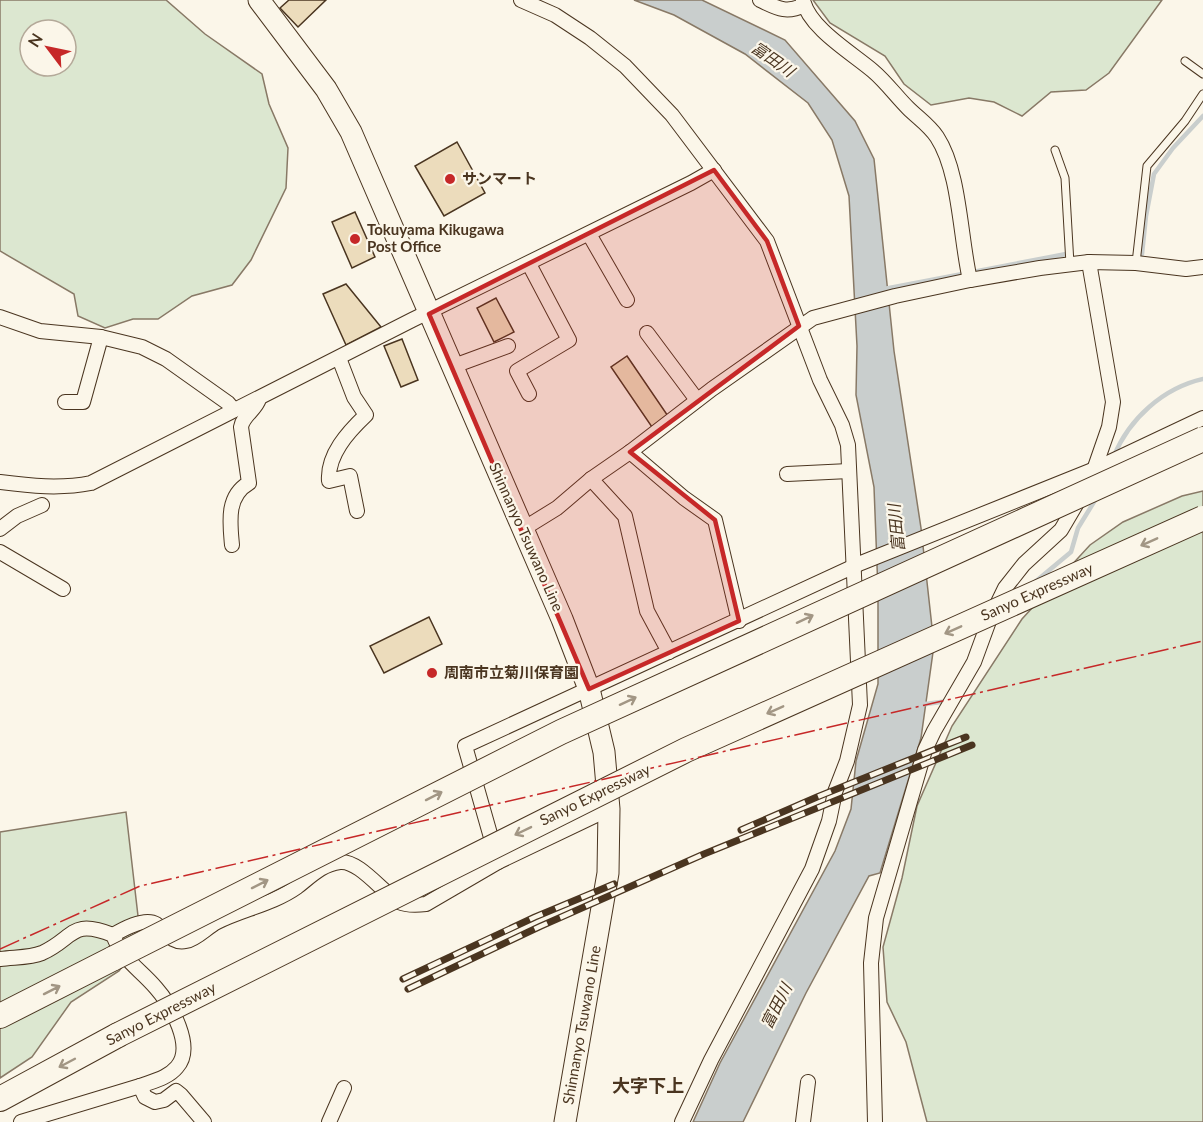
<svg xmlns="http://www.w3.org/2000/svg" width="1203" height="1122" font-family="Lato,'Noto Sans JP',sans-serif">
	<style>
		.green { fill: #dce7d0; stroke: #887966; stroke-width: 1.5; fill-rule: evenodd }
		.water { fill: #c9cecd; stroke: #887966; stroke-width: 1.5 }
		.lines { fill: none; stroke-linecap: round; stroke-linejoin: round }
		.stream { stroke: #c9cecd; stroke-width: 4.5 }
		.building { fill: #ecdcbc; stroke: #4a3520; stroke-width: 1.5 }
		.lane-casing { stroke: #4a3520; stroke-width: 9 }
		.street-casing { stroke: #4a3520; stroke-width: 16 }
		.primary-casing { stroke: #4a3520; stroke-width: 23 }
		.highway-casing { stroke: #4a3520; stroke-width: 26 }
		.lane { stroke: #fbf6e9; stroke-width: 7 }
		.street { stroke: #fbf6e9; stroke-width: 14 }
		.primary { stroke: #fbf6e9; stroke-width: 21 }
		.highway { stroke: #fbf6e9; stroke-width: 24 }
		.rail-casing { stroke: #4a3520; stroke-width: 7 }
		.rail { stroke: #fbf6e9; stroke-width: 4.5; stroke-dasharray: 14; stroke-linecap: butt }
		.highway-bridge-casing { stroke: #4a3520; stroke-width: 26; stroke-linecap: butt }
		.highway-bridge { stroke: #fbf6e9; stroke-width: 24 }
		.power { stroke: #c62828; stroke-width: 1.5; stroke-dasharray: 21 4.5 3 4.5; stroke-linecap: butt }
		.oneway { stroke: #a29684 }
		.marked { fill: #c62828; fill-opacity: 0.2; stroke: #c62828; stroke-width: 4.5; stroke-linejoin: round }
		.poi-dot { fill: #c62828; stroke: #fbf6e9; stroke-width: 2 }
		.labels { text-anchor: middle; stroke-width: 4.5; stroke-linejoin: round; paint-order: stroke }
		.poi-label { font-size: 15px; font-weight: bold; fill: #4a3520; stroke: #fbf6e9; text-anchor: start }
		.street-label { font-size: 15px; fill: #4a3520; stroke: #fbf6e9 }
		.water-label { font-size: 16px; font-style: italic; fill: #4a3520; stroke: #fbf6e9 }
		.quarter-label { font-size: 18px; font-weight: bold; fill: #4a3520; stroke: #fbf6e9 }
	</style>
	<rect width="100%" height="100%" fill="#fbf6e9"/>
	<g class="green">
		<path d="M0 0H166L205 34 262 74 269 104 288 148 286 188 251 260 232 285 192 296 158 319H133L105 328 78 316 74 294 0 251ZM30 30H66V66H30Z"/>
		<polygon points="813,0 1162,0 1109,73 1086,90 1051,92 1022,116 994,102 969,98 931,105 904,84 885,56 830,23"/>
		<polygon points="1203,491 1203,1122 927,1122 906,1042 887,1002 883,947 902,878 917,806 952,726 1022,619 1090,545 1123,522 1182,496"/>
		<polygon points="126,812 141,942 119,971 71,1002 32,1057 0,1078 0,832"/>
	</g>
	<polygon class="water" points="634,0 702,0 785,40 855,121 874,159 894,351 921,528 934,645 921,738 880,873 869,876 806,993 743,1122 693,1122 720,1063 835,851 851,809 856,761 878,684 878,591 874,487 856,395 857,346 849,196 832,140 808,103 745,54 674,15"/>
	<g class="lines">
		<g class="stream">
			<polyline points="1142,254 1146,216 1154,174 1173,148 1203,116"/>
			<polyline points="884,289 1066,254"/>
			<path d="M1114 456C1129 419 1163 388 1203 379"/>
			<polyline points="1035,582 1071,552 1078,528 1097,497"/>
			<polyline points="921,703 926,704 948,701"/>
		</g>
	</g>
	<g class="building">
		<polygon points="289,0 326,0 298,27 280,8"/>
		<polygon points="457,142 485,193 444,216 415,166"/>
		<polygon points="355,212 375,257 352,268 332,222"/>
		<polygon points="346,284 381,327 346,345 323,294"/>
		<polygon points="496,298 514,332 494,342 477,308"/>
		<polygon points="402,339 418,380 401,387 384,346"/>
		<polygon points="627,356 670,419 654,430 611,367"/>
		<polygon points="429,617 442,644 384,673 370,646"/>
	</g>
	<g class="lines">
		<g class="lane-casing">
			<g id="lane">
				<polyline points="1185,61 1203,74"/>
				<polyline points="1055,150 1065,178 1070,264"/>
				<polyline points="1136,263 1147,166 1185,121 1203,94"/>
			</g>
		</g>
		<g class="street-casing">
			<g id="street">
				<polyline points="521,0 555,15 590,38 625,66 672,115 767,241 820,380 842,425 848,445 860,705 847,761 835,792 829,821 812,869 711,1060 682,1122"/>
				<path d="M760 0C777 8 786 14 804 5"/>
				<path d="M803 0C809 28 852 53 873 71 886 82 896 96 908 108 918 118 929 125 937 137 960 172 960 237 970 280"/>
				<polyline points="589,234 627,300"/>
				<polyline points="1089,262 1113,402 1109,427 1093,473"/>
				<polyline points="529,264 569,340 517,371 529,394"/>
				<polyline points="0,317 40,331 101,337 142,347 166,359 228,403 234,410"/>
				<polyline points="647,333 697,400"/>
				<path d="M339 358 354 397 366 415C348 432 327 455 329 481L350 476 357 511"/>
				<polyline points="451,367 508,346"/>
				<polyline points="65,402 83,402 101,337"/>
				<polyline points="630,452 684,498 715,520 739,621"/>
				<polyline points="787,474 849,471"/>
				<polyline points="591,479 625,516 647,611 669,652"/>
				<path d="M0 482C30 486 61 489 91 483L412 320 691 183 714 170"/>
				<polyline points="0,529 17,516 42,505"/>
				<polyline points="523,529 557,508 591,479 630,452 712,389 813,318 895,296 970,280 1040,268 1089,262 1136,263 1186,269 1203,267"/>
				<path d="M232 545C230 523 226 496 249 483L241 427C243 415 256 410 259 399"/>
				<polyline points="0,552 63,589"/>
				<polyline points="498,862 609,809"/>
				<path d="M113 935C123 929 145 917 156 924 166 931 171 944 186 941 197 939 207 927 217 922 243 909 273 904 297 887 310 877 322 864 340 862 359 860 383 893 399 902 408 906 418 905 426 904L498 862 465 746 861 563 1095 469 1203 418"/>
				<path d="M0 959C13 957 30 958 42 953 75 938 70 918 113 935 123 961 139 968 156 988 171 1005 195 1047 177 1067 168 1078 153 1081 140 1086L145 1097 155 1102 164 1100 176 1091 181 1095 204 1122"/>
				<polyline points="21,1122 140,1086"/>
				<polyline points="329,1122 344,1088"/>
				<polyline points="803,1122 808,1082"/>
				<polyline points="875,1122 871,963 876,918 925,750 934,731 974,662 989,621 1005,588 1024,564 1061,530 1081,496"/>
			</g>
		</g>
		<g class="primary-casing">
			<polyline id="primary" points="259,0 326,89 351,132 562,619 589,689 604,752 609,809 608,873 565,1122"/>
		</g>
		<g class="highway-casing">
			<g id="highway">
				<polyline points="0,1016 114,958"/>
				<polyline points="0,1099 118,1035"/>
			</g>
		</g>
		<use href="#lane" class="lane"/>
		<use href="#street" class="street"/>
		<use href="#primary" class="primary"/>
		<use href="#highway" class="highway"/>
		<g class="rail-casing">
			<g id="rail">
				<polyline points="741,830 817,797 966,737"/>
				<polyline points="403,979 535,917 614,884"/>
				<polyline points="408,989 541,926 704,854 972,745"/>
			</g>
		</g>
		<use href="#rail" class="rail"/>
		<g class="highway-bridge-casing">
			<g id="highway-bridge">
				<polyline points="114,958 561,732 1203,439"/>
				<polyline points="118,1035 686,750 1203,518"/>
			</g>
		</g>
		<use href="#highway-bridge" class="highway-bridge"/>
		<polyline class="power" points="0,949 140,886 1203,641"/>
	</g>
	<defs><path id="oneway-shaft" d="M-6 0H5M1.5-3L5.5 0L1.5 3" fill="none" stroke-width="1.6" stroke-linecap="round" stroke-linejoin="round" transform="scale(1.5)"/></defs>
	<g class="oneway">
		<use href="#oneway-shaft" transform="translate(1149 542) rotate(156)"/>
		<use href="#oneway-shaft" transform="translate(805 619) rotate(-25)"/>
		<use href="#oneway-shaft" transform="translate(953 630) rotate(156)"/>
		<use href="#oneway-shaft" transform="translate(628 701) rotate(-25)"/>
		<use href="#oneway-shaft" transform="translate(775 710) rotate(156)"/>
		<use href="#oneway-shaft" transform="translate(434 796) rotate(-27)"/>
		<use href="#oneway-shaft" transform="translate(523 831) rotate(154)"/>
		<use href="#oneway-shaft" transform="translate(260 884) rotate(-27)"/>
		<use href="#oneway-shaft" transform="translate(52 990) rotate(-27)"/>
		<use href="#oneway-shaft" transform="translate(67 1063) rotate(152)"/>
	</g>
	<path class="marked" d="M714 170 767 241 799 326 630 452 715 520 739 621 589 689 429 314Z"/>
	<g class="poi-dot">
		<circle cx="450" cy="179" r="6"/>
		<circle cx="355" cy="239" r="6"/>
		<circle cx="432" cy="673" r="6"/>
	</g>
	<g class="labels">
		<g class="poi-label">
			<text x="462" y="184">サンマート</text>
			<text x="367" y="235">Tokuyama Kikugawa<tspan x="367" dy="17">Post Office</tspan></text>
			<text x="444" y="678">周南市立菊川保育園</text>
		</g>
		<g class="street-label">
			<text transform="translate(526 537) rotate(66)" y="5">Shinnanyo Tsuwano Line</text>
			<text transform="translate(1037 592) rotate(-24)" y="5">Sanyo Expressway</text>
			<text transform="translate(595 795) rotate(-26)" y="5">Sanyo Expressway</text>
			<text transform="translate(161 1014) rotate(-27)" y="5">Sanyo Expressway</text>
			<text transform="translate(582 1025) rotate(-80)" y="5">Shinnanyo Tsuwano Line</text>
		</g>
		<g class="water-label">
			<text transform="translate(773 59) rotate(35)" y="6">富田川</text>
			<text transform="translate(896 528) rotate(-96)" y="6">富田川</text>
			<text transform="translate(776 1006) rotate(-63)" y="6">富田川</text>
		</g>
		<g class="quarter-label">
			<text x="648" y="1092">大字下上</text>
		</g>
	</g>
	<g transform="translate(48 48) rotate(302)"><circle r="28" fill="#fbf6e9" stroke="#b4a999" stroke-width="1.5"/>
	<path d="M0-4.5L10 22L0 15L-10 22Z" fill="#c62828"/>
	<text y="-9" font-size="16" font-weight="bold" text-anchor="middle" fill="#4a3520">N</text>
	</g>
</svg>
